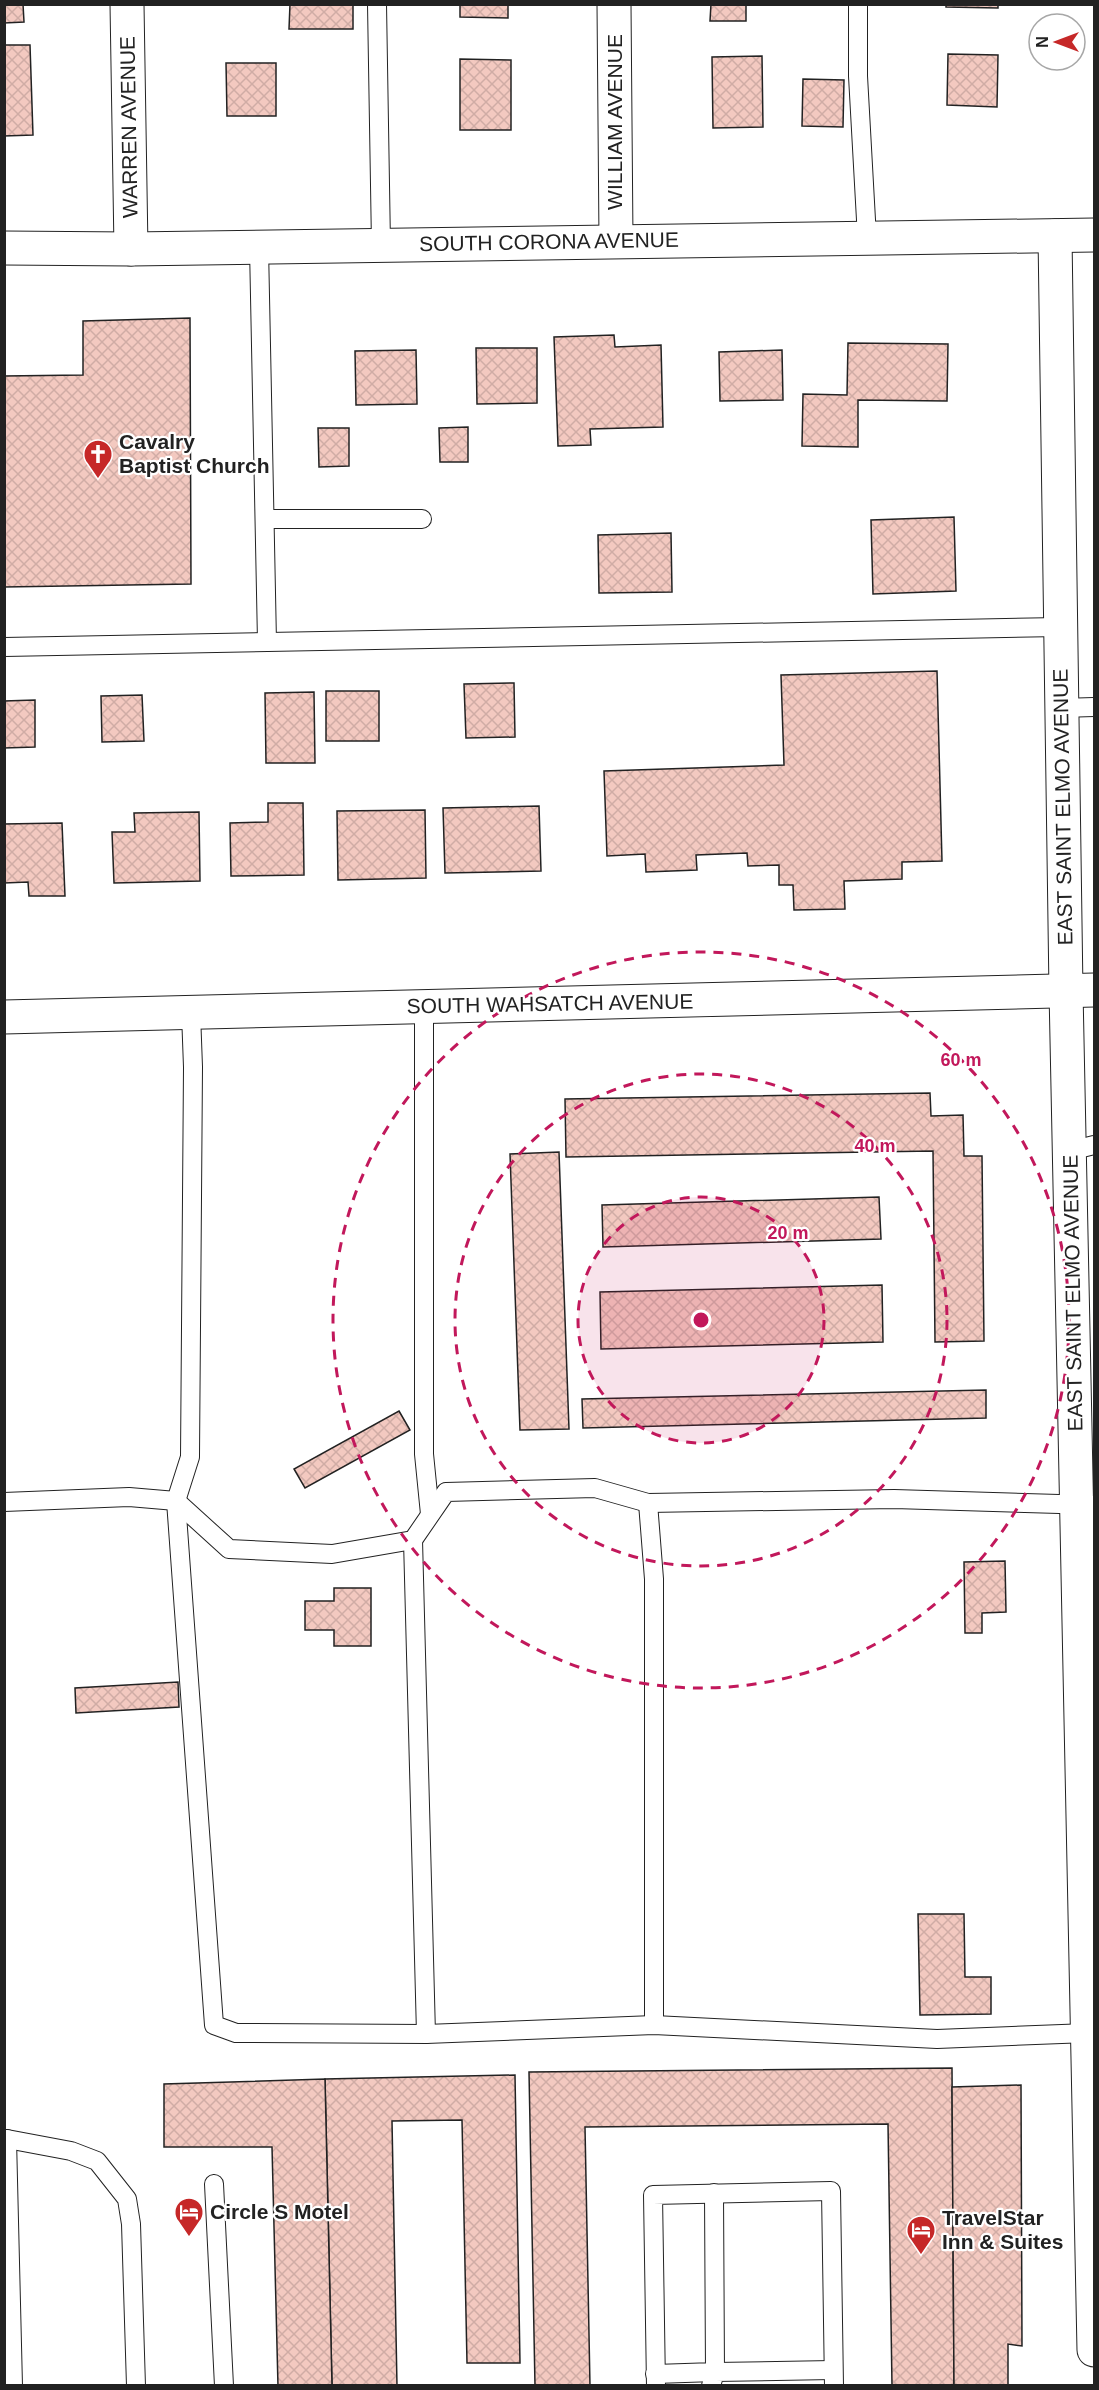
<svg xmlns="http://www.w3.org/2000/svg" width="1099" height="2390" font-family="Helvetica,sans-serif">
	<style>
		.building { fill: url(#building-cross-hatch); stroke: #222; stroke-width: 1.5 }
		.lines { fill: none; stroke-linecap: round; stroke-linejoin: round }
		.service-casing { stroke: #222; stroke-width: 20 }
		.minor-casing { stroke: #222; stroke-width: 35 }
		.service { stroke: #fff; stroke-width: 18 }
		.minor { stroke: #fff; stroke-width: 33 }
		.ring { fill: none; stroke: #c2185b; stroke-width: 3; stroke-dasharray: 10 8 }
		.labels { text-anchor: middle; stroke-width: 4.5; stroke-linejoin: round; paint-order: stroke }
		.street-label { font-size: 21px; fill: #222; stroke: #fff }
		.poi-label { font-size: 21px; font-weight: bold; fill: #222; stroke: #fff; text-anchor: start }
		.centre { fill: #c2185b; stroke: #fff; stroke-width: 3 }
		.ring-label { font-size: 18px; text-anchor: middle; font-weight: bold; fill: #c2185b; stroke: #fff; stroke-width: 4.5; stroke-linejoin: round; paint-order: stroke }
	</style>
	<defs>
		<pattern id="building-cross-hatch" width="8" height="8" patternUnits="userSpaceOnUse" patternTransform="scale(1.5)"><rect width="8" height="8" fill="#f3c9c0"/><path d="M0 0l8 8M0 8l8-8" fill="none" stroke="#d0aca5"/></pattern>
	</defs>
	<rect width="100%" height="100%" fill="#fff"/>
	<g class="building">
		<polygon points="4,4 23,4 24,22 4,23"/>
		<polygon points="290,4 353,4 353,29 289,29"/>
		<polygon points="460,4 508,4 508,18 460,17"/>
		<polygon points="711,4 746,4 746,21 710,21"/>
		<polygon points="946,4 998,4 998,8 946,7"/>
		<polygon points="4,45 30,45 33,135 4,136"/>
		<polygon points="948,54 998,55 997,107 947,105"/>
		<polygon points="762,56 763,127 713,128 712,57"/>
		<polygon points="460,59 511,60 511,130 460,130"/>
		<polygon points="226,63 276,63 276,116 227,116"/>
		<polygon points="803,79 844,80 843,127 802,126"/>
		<polygon points="190,318 191,584 4,587 4,376 83,375 83,321"/>
		<polygon points="614,335 615,347 661,345 663,427 590,429 591,445 558,446 554,337"/>
		<polygon points="848,343 948,344 947,401 858,400 858,447 802,446 803,394 847,395"/>
		<polygon points="476,348 537,348 537,403 477,404"/>
		<polygon points="416,350 417,404 356,405 355,351"/>
		<polygon points="782,350 783,400 720,401 719,352"/>
		<polygon points="468,427 468,462 440,462 439,428"/>
		<polygon points="318,428 349,428 349,466 319,467"/>
		<polygon points="954,517 956,591 873,594 871,520"/>
		<polygon points="671,533 672,592 599,593 598,535"/>
		<polygon points="937,671 942,861 902,862 902,879 844,881 845,909 794,910 793,885 779,885 779,865 748,866 747,853 696,855 697,870 646,872 645,854 607,856 604,771 784,765 781,675"/>
		<polygon points="514,683 515,737 466,738 464,684"/>
		<rect x="326" y="691" width="53" height="50"/>
		<polygon points="314,692 315,763 266,763 265,693"/>
		<polygon points="142,695 144,741 102,742 101,696"/>
		<polygon points="35,700 35,747 4,748 4,701"/>
		<polygon points="268,803 303,803 304,875 231,876 230,823 268,822"/>
		<polygon points="539,806 541,871 445,873 443,808"/>
		<polygon points="425,810 426,878 338,880 337,811"/>
		<polygon points="199,812 200,881 114,883 112,832 135,832 134,813"/>
		<polygon points="62,823 65,896 29,896 28,882 4,883 4,824"/>
		<polygon points="930,1093 931,1116 963,1115 964,1156 982,1156 984,1341 935,1342 933,1151 566,1157 565,1099"/>
		<polygon points="559,1152 569,1429 520,1430 510,1154"/>
		<polygon points="879,1197 881,1239 603,1247 602,1205"/>
		<polygon points="882,1285 883,1342 601,1349 600,1292"/>
		<polygon points="986,1390 986,1418 583,1428 582,1399"/>
		<polygon points="399,1411 410,1430 305,1488 294,1469"/>
		<polygon points="1005,1561 1006,1612 982,1613 982,1633 965,1633 964,1562"/>
		<polygon points="334,1588 371,1588 371,1646 334,1646 334,1630 305,1630 305,1601 334,1601"/>
		<polygon points="178,1682 179,1707 76,1713 75,1688"/>
		<polygon points="918,1914 964,1914 965,1977 991,1977 991,2014 920,2015"/>
		<polygon points="952,2068 954,2386 892,2386 888,2124 585,2127 590,2386 535,2386 529,2072"/>
		<polygon points="515,2075 520,2363 467,2363 462,2120 392,2121 397,2386 332,2386 325,2079"/>
		<polygon points="325,2079 332,2386 278,2386 272,2147 164,2147 164,2084"/>
		<polygon points="1021,2085 1022,2346 1008,2344 1008,2386 954,2386 952,2087"/>
	</g>
	<g class="lines">
		<g class="service-casing">
			<g id="service">
				<polyline points="377,4 381,245"/>
				<polyline points="858,4 858,76 867,238"/>
				<polyline points="259,247 267,642"/>
				<polyline points="266,519 422,519"/>
				<polyline points="4,647 1060,627"/>
				<polyline points="1061,708 1094,707"/>
				<polyline points="424,1007 424,1454 430,1514"/>
				<polyline points="191,1013 193,1067 190,1457 176,1501 214,2025 236,2033 426,2034 654,2025 937,2039 1088,2033"/>
				<polyline points="1070,1151 1094,1145"/>
				<polyline points="4,1502 129,1497 176,1501 229,1549 332,1554 413,1540 446,1492 595,1488 648,1503 894,1499 1094,1505"/>
				<polyline points="648,1503 654,1579 654,2025"/>
				<polyline points="413,1540 426,2034"/>
				<polyline points="4,2139 7,2139 13,2386"/>
				<polyline points="7,2139 71,2151 97,2161 127,2199 131,2224 136,2386"/>
				<polyline points="214,2184 224,2386"/>
				<polyline points="655,2374 715,2372 714,2193"/>
				<polyline points="656,2386 653,2195 831,2191 834,2386"/>
				<polyline points="711,2386 715,2372 833,2370"/>
			</g>
		</g>
		<g class="minor-casing">
			<g id="minor">
				<polyline points="127,4 131,249"/>
				<polyline points="614,4 616,240"/>
				<polyline points="1055,236 1066,991 1094,2350"/>
				<polyline points="4,248 131,249 1094,235"/>
				<polyline points="4,1017 1094,990"/>
			</g>
		</g>
		<use href="#service" class="service"/>
		<use href="#minor" class="minor"/>
	</g>
	<circle cx="701" cy="1320" r="123" fill="#c2185b" fill-opacity=".12"/>
	<g class="ring">
		<circle cx="701" cy="1320" r="123"/>
		<circle cx="701" cy="1320" r="246"/>
		<circle cx="701" cy="1320" r="368"/>
	</g>
	<defs>
		<g id="church-pin" transform="scale(1.5)"><path d="M0 17L-7.5 6A9.5 9.5 0 1 1 7.5 6Z" fill="#c62828" stroke="#fff"/><path d="M-1.2-6h2.4v3.5h3.3v2.4h-3.3V6h-2.4V-.1h-3.3v-2.4h3.3Z" fill="#fff"/></g>
		<g id="hotel-pin" transform="scale(1.5)"><path d="M0 17L-7.5 6A9.5 9.5 0 1 1 7.5 6Z" fill="#c62828" stroke="#fff"/><path d="M-6-4.5h1.5V1H6V5H4.5V3h-9V5H-6ZM-4 0a1.8 1.8 0 1 1 3.6 0ZM.5 0V-2.5h3Q6-2.5 6 0Z" fill="#fff"/></g>
	</defs>
	<g fill-rule="evenodd">
		<use href="#church-pin" x="98" y="454"/>
		<use href="#hotel-pin" x="189" y="2212"/>
		<use href="#hotel-pin" x="921" y="2230"/>
	</g>
	<g class="labels">
		<g class="street-label">
			<text transform="translate(615 122) rotate(-90)" y="7">WILLIAM AVENUE</text>
			<text transform="translate(129 127) rotate(-91)" y="7">WARREN AVENUE</text>
			<text transform="translate(549 242) rotate(-1)" y="7">SOUTH CORONA AVENUE</text>
			<text transform="translate(1063 807) rotate(-91)" y="7">EAST SAINT ELMO AVENUE</text>
			<text transform="translate(550 1004) rotate(-1)" y="7">SOUTH WAHSATCH AVENUE</text>
			<text transform="translate(1073 1293) rotate(-91)" y="7">EAST SAINT ELMO AVENUE</text>
		</g>
		<g class="poi-label">
			<text x="119" y="449">Cavalry<tspan x="119" dy="24">Baptist Church</tspan></text>
			<text x="210" y="2219">Circle S Motel</text>
			<text x="942" y="2225">TravelStar<tspan x="942" dy="24">Inn &amp; Suites</tspan></text>
		</g>
	</g>
	<circle cx="701" cy="1320" r="9" class="centre"/>
	<g class="ring-label">
		<text x="961" y="1066">60 m</text>
		<text x="875" y="1152">40 m</text>
		<text x="788" y="1239">20 m</text>
	</g>
	<rect width="1099" height="2390" fill="none" stroke="#222222" stroke-width="12"/>
	<g transform="translate(1057 42) rotate(270)"><circle r="28" fill="#ffffff" stroke="#a7a7a7" stroke-width="1.5"/>
	<path d="M0-4.5L10 22L0 15L-10 22Z" fill="#c62828"/>
	<text y="-9" font-size="16" font-weight="bold" text-anchor="middle" fill="#222222">N</text>
	</g>
</svg>
